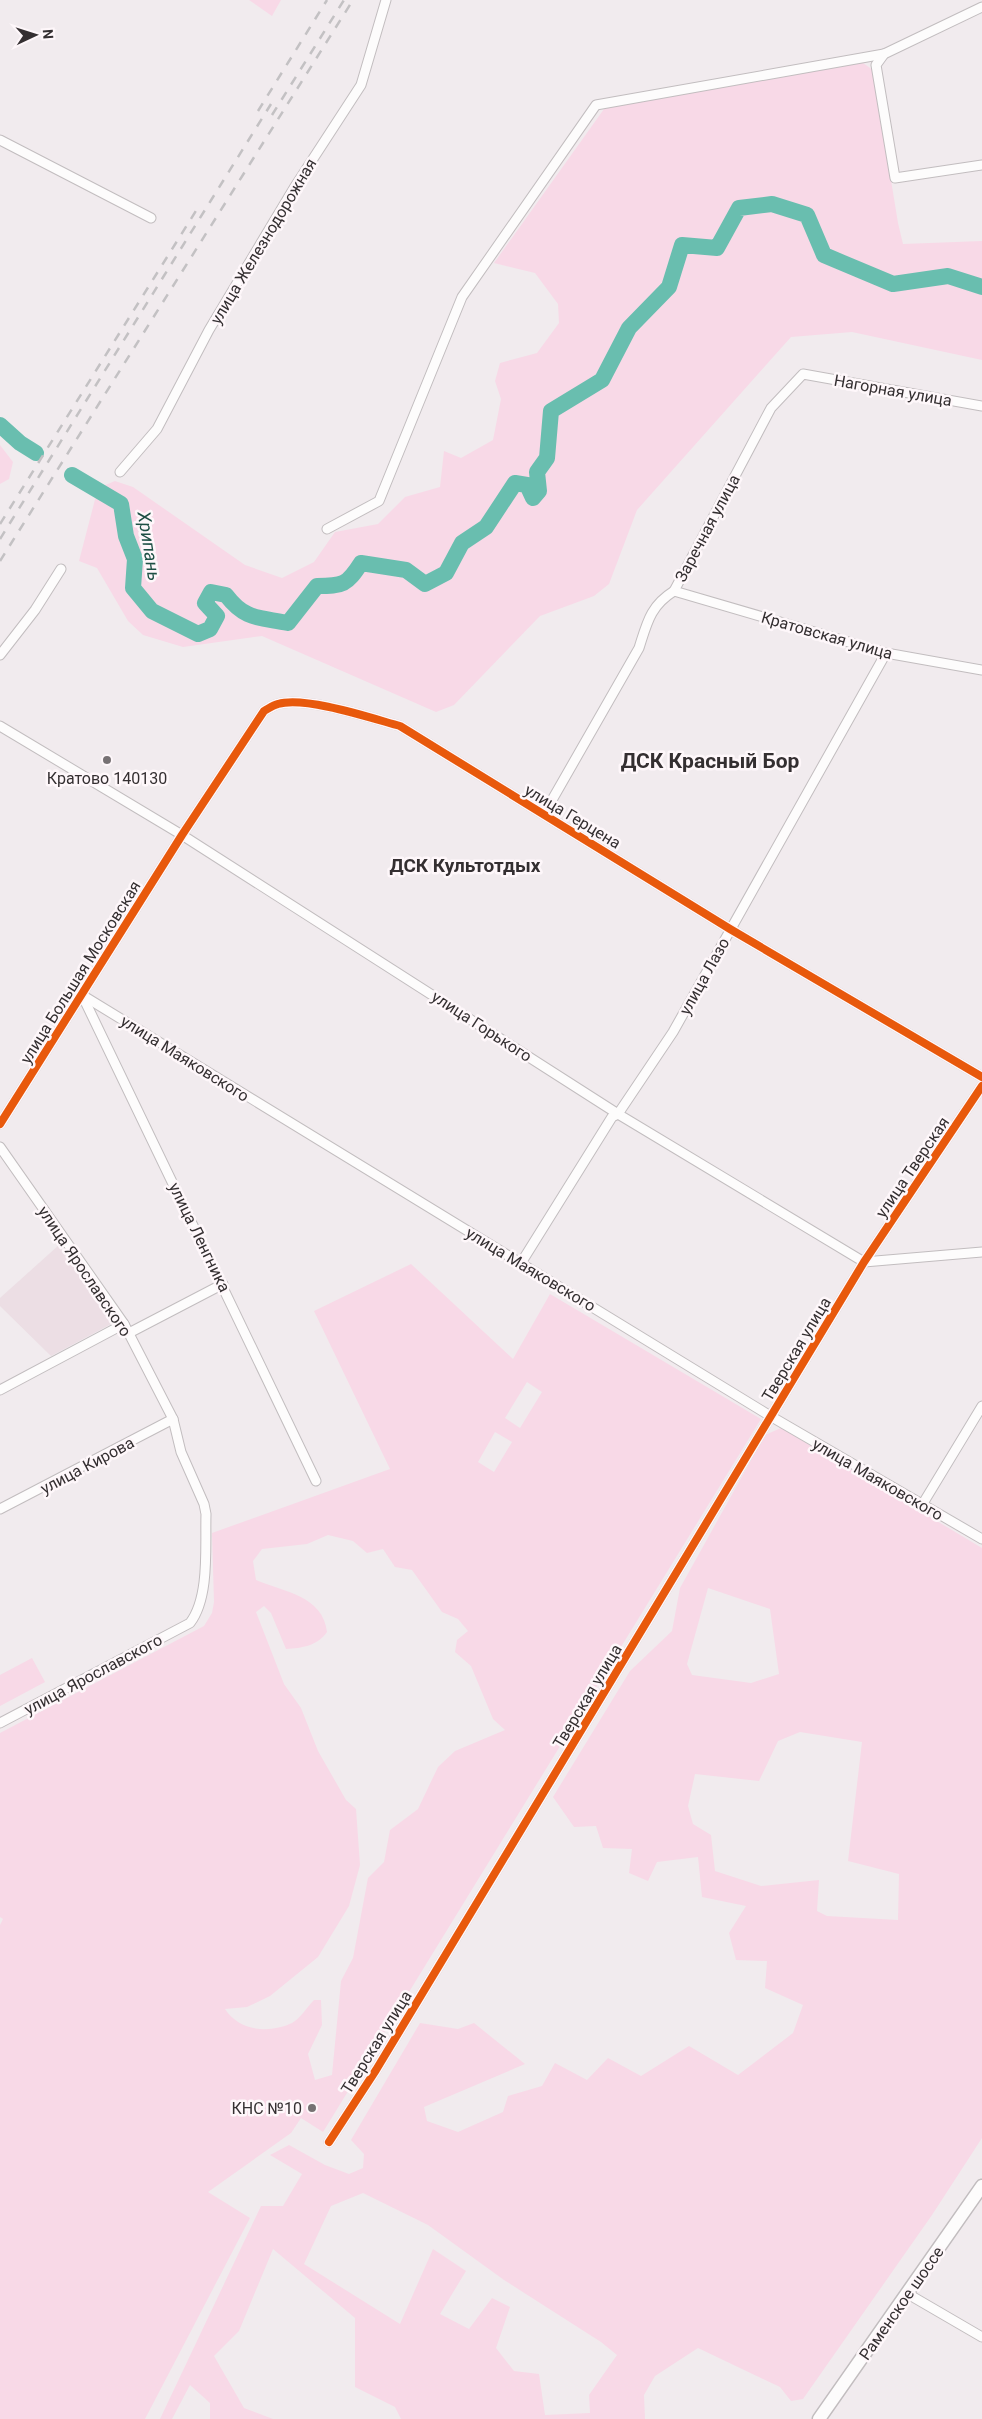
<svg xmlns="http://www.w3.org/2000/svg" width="982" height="2419" font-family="Roboto,sans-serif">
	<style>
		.built { fill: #ecdee4 }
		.green { fill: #f8d9e7; fill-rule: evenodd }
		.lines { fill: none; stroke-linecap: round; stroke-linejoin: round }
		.river { stroke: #69beaf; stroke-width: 16 }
		.street-casing { stroke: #c2bdbf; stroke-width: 11 }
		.secondary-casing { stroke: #c2bdbf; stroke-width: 15 }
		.street { stroke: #fdfcfc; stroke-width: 9 }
		.secondary { stroke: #fdfcfc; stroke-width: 12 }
		.rail { stroke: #c3c1c3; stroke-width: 2.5; stroke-dasharray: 9 9; stroke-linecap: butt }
		.cycleway-casing { stroke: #fef7fa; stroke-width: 11 }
		.cycleway { stroke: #e8590c; stroke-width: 8 }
		.poi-dot { fill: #767173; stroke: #fef7fa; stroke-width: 2 }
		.labels { text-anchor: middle; stroke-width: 5; stroke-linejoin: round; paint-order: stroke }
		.street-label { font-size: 16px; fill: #342f31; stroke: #fef7fa }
		.poi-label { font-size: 16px; fill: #342f31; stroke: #fef7fa }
		.water-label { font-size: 18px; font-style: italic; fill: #1e5045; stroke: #fef7fa }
		.quarter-label { font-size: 19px; font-weight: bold; fill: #342f31; stroke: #fef7fa }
		.district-label { font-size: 21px; font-weight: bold; fill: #342f31; stroke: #fef7fa }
	</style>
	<rect width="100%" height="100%" fill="#f1ebee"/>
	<polygon class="built" points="59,1245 113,1323 51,1356 0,1306 0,1298"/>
	<g class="green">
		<polygon points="249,0 281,0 272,16"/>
		<polygon points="863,63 873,70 898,223 903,244 982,241 982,360 852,332 791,337 637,510 609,584 594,596 540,616 454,705 436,712 262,636 183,647 143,635 128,621 97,568 79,561 98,488 115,481 133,487 245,565 282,578 314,562 335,532 378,524 405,497 440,487 444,451 461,458 493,440 501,399 495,381 500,363 537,353 559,323 558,304 535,273 494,263 604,109 623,103"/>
		<polygon points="0,445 13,462 9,479 0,484"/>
		<path d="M411 1264 513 1359 550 1294 761 1419 323 2132 301 2118 291 2133 208 2192 250 2218 145 2419H0V1925L3 1919 0 1917V1733L204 1626 212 1613 214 1602 212 1533 390 1469 314 1311ZM527 1382 542 1392 520 1428 505 1418ZM495 1432 512 1442 494 1472 478 1462ZM328 1535 353 1541 367 1553 383 1549 395 1567 412 1570 442 1612 458 1619 468 1631 457 1640 455 1652 471 1666 493 1719 505 1730 455 1751 438 1767 418 1809 390 1830 384 1862 368 1878 353 1958 341 1981 332 2075 315 2080 308 2054 322 2025 321 2000H314C308 2006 300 2019 292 2023 269 2034 239 2031 225 2009L247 2007 270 1996 318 1957 349 1906 360 1865 356 1809 346 1800 318 1751 301 1708 284 1684 256 1612 264 1606 271 1613 286 1649C302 1648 317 1646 327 1632 323 1596 285 1592 256 1580L253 1561 262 1549 307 1544Z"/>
		<path d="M781 1428 982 1548V2138L932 2215 803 2399 791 2401 780 2387 698 2348 655 2376 644 2395 645 2419H401L395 2407 355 2387V2318L273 2249 239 2331 214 2356 244 2408 273 2419H210V2403L190 2385 172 2419H160L261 2206H283L302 2174 270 2155 289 2145 325 2165 349 2174 363 2168 364 2154 351 2140 420 2023 458 2029 474 2023 525 2064 424 2107 427 2121 458 2132 503 2112 508 2096 542 2086 555 2063 587 2080 608 2058 641 2076 689 2046 738 2075 793 2033 803 2005 765 1988 767 1961 736 1960 729 1933 746 1906 702 1897 698 1857 657 1862 648 1881 629 1873 632 1849 603 1848 596 1826 574 1827 553 1797 630 1671 672 1631 680 1588 765 1435ZM708 1588 770 1609 779 1674 751 1683 692 1675 687 1664ZM800 1732 862 1742 848 1861 899 1874 898 1920 827 1916 817 1911 819 1880 761 1886 715 1871 711 1835 693 1824 688 1806 695 1774 759 1781 778 1741ZM363 2193 428 2225 504 2280 601 2342 617 2355 589 2395 590 2413 545 2415 539 2374 514 2371 496 2348 510 2307 492 2298 469 2329 440 2314 466 2271 433 2249 400 2324 304 2264 331 2206Z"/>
		<polygon points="32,1658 45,1682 0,1706 0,1675"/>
	</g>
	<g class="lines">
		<g class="river">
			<polyline points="0,425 20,443 36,453"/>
			<path d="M72 475 121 504 126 536 135 559 133 588 152 611 198 634 210 629 217 616 205 603 211 592 226 595C245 620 258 617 288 623L317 586C343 586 347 585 361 563L406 570 425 584 446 573 462 543 486 527 515 483 527 485 533 498 539 491 537 472 547 458 551 411 602 380 629 328 669 287 682 245 717 248 739 208 772 204 807 215 824 255 893 284 948 276 982 287"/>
		</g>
		<g class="street-casing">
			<g id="street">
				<polyline points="982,7 884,54 876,65 895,178 982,165"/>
				<polyline points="0,140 151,218"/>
				<polyline points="120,472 157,429 209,330 294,188 361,85 386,0"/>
				<polyline points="327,529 379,501 462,297 596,105 884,54"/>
				<polyline points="674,591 886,653 982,670"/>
				<polyline points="0,655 35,610 61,569"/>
				<polyline points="0,726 182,835 618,1114 864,1262 982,1252"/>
				<path d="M544 814 639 648C647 623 650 606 674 591L771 408 803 374 982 406"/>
				<polyline points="82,995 772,1417 982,1539"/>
				<polyline points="82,995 316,1481"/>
				<path d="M0 1124 182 835 264 711C268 709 273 705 278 704 305 696 371 718 400 726L730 929 982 1077"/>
				<path d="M0 1147 124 1324 173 1419 181 1452 204 1504 206 1514C205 1546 210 1597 190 1623L0 1723"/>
				<polyline points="521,1263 612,1117 618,1114 673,1032 886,653"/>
				<polyline points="129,1333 223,1284"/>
				<polyline points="0,1390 124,1324"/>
				<polyline points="922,1505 982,1406"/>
				<polyline points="0,1509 173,1419"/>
				<polyline points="329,2142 376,2070 864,1262 982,1086"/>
				<polyline points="908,2294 982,2337"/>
			</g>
		</g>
		<g class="secondary-casing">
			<polyline id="secondary" points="819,2419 982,2186"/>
		</g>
		<use href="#street" class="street"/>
		<use href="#secondary" class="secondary"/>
		<g class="rail">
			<polyline points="258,111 327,0"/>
			<polyline points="272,115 344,0"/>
			<polyline points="0,524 199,206"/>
			<polyline points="0,539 271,104"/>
			<polyline points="0,561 353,0"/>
		</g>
		<g class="cycleway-casing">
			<g id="cycleway">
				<path d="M0 1124 182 835 264 711C268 709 273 705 278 704 305 696 371 718 400 726L730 929 982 1077"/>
				<polyline points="329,2142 376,2070 864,1262 982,1086"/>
			</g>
		</g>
		<use href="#cycleway" class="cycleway"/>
	</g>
	<g class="poi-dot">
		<circle cx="107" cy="760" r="5"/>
		<circle cx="312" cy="2108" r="5"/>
	</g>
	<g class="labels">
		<g class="street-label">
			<text transform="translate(263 241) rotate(-59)" y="6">улица Железнодорожная</text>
			<text transform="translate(893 390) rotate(10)" y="6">Нагорная улица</text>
			<text transform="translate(707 528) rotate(-62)" y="6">Заречная улица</text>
			<text transform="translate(827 635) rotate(16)" y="6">Кратовская улица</text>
			<text transform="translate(573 816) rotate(31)" y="6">улица Герцена</text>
			<text transform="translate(80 972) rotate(-58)" y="6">улица Большая Московская</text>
			<text transform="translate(704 976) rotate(-61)" y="6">улица Лазо</text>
			<text transform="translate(482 1026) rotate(33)" y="6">улица Горького</text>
			<text transform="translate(185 1058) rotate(32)" y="6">улица Маяковского</text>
			<text transform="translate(912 1167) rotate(-56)" y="6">улица Тверская</text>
			<text transform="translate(200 1237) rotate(64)" y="6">улица Ленгника</text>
			<text transform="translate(531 1269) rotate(31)" y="6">улица Маяковского</text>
			<text transform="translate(85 1271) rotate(56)" y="6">улица Ярославского</text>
			<text transform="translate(796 1349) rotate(-59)" y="6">Тверская улица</text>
			<text transform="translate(87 1465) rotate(-28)" y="6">улица Кирова</text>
			<text transform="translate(878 1479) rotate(30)" y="6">улица Маяковского</text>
			<text transform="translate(93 1674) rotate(-28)" y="6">улица Ярославского</text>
			<text transform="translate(587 1696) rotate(-59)" y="6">Тверская улица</text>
			<text transform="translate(376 2042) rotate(-58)" y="6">Тверская улица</text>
			<text transform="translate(901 2303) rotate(-55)" y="6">Раменское шоссе</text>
		</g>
		<g class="poi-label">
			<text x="107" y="784">Кратово 140130</text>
			<text x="302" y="2114" text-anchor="end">КНС №10</text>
		</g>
		<g class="water-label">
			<text transform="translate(149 546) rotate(81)" y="6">Хрипань</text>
		</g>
		<g class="quarter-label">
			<text x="465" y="872">ДСК Культотдых</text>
		</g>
		<g class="district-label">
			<text x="710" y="768">ДСК Красный Бор</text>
		</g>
	</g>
	<g transform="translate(35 35) rotate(86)" stroke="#fef7fa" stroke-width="4" paint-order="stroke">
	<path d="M0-4L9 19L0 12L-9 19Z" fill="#342f31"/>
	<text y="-8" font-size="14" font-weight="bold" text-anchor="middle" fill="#342f31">N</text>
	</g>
</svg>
